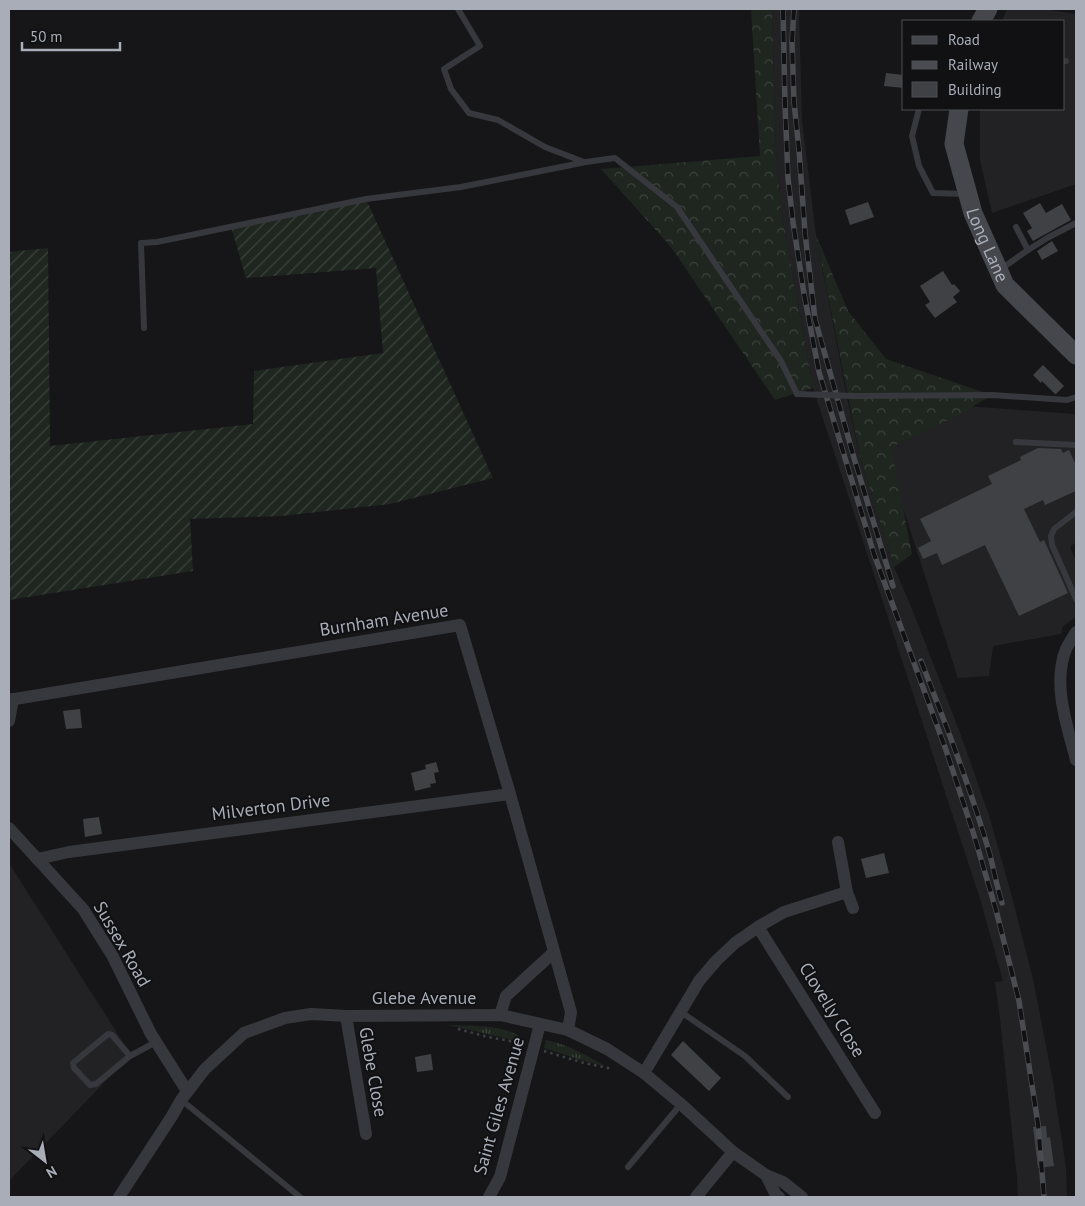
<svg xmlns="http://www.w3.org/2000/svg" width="1085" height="1206" font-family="'PT Sans',sans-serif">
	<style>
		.built { fill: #222225 }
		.grass { fill: url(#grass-tufts) }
		.forest { fill: url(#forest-crowns) }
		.garden { fill: url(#garden-furrows) }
		.building { fill: #404145 }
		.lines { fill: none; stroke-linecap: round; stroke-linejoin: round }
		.path { stroke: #3d3f44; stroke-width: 2.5; stroke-dasharray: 2.5 4; stroke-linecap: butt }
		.lane { stroke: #37383d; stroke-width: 6 }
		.street { stroke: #37383d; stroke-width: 12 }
		.secondary { stroke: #45474d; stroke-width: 19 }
		.rail-casing { stroke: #4a4c52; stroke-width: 5.5 }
		.rail { stroke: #111113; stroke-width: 4; stroke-dasharray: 11; stroke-linecap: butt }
		.lane-bridge { stroke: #37383d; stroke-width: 6 }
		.labels { text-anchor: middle; stroke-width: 4; stroke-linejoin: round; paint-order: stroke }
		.street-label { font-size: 18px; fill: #a8adb8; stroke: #111113 }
	</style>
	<defs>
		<pattern id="grass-tufts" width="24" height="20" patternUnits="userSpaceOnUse" patternTransform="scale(1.25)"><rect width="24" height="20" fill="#1e261f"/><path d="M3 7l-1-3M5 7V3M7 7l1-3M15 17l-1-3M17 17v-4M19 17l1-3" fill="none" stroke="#3c433d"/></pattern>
		<pattern id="forest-crowns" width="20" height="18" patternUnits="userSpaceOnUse" patternTransform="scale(1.25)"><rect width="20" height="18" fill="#1e261f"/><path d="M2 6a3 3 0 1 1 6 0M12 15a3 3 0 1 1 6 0" fill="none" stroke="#3c433d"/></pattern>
		<pattern id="garden-furrows" width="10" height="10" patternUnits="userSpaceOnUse" patternTransform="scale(1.25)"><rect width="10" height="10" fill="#1e261f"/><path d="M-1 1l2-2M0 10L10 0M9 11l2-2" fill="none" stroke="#3c433d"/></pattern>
	</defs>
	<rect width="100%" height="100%" fill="#161618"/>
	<g class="built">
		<polygon points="772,9 799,9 802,120 816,235 847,397 860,457 894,567 912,609 959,730 989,815 1012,897 1033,979 1053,1082 1066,1168 1067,1197 1018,1197 1017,1178 1000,1019 995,982 1003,981 981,902 813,388 781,210 776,154"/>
		<polygon points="1007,9 1043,9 1076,14 1076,184 992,213 980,160 980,109 1064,109 1064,21 1002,21"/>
		<polygon points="869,399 1076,414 1076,542 1070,547 1076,561 1076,617 1063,626 1061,634 993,646 989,676 958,678 891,471"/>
		<polygon points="9,863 131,1055 9,1181"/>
	</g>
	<g class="grass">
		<path d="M448 1025C471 1026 504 1024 522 1038L518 1041Z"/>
		<path d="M546 1040C567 1044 586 1055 605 1066L584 1061 544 1048Z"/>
	</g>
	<g class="forest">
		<polygon points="751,9 772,9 776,154 781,210 813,388 775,400 671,247 601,169 760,156"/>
		<polygon points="816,235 848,311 886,359 992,395 957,416 891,447 912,554 894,567 860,457"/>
	</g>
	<polygon class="garden" points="366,199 493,478 390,504 282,516 190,519 193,571 9,600 9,252 48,248 50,446 253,424 254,371 383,353 376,268 246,278 231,227"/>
	<g class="building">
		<polygon points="886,73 904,75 904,88 884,86"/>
		<polygon points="868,202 874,217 850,225 845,210"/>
		<polygon points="1040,203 1046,213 1062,204 1071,220 1033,241 1027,231 1032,228 1023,213"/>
		<polygon points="1052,241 1058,251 1042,260 1037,251"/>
		<polygon points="943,271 952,285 954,284 960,291 953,297 957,302 935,318 925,305 930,302 920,286"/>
		<polygon points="1043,365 1064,386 1056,394 1055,394 1042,381 1041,383 1033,375"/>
		<polygon points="1038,448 1061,449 1063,453 1069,450 1076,465 1076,491 1045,505 1043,500 1024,509 1040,542 1044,540 1068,593 1019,616 985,545 942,565 937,553 923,559 918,548 931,541 920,519 992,484 988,476 1021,460 1020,457"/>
		<polygon points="80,709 82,728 66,729 63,711"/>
		<polygon points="436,762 439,772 434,773 436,783 430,784 431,787 415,791 411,773 426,769 425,765"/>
		<polygon points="99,817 102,834 85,837 83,819"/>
		<polygon points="884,853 889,873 866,878 861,859"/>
		<polygon points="683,1041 721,1078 709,1091 671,1055"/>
		<polygon points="431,1054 433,1070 417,1072 415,1057"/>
		<polygon points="1046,1126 1047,1138 1050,1137 1054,1166 1038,1168 1033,1127"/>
	</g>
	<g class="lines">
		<g class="path">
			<polyline points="458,1029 488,1037 521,1043 523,1041"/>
			<polyline points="544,1051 584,1063 613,1069"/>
		</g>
		<g class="lane">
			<polyline points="458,9 480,46 444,69 451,89 469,113 498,120 545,147 584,162"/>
			<polyline points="1064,61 1066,61"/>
			<polyline points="919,109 912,136 919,166 933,193 965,194"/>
			<polyline points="1016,227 1028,250"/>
			<polyline points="1001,269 1028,250 1049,237 1076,223"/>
			<polyline points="144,328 141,243 157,242 366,199 461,187 586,162 615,158 677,207 781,361 797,394"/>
			<polyline points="855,396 992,395 1067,400 1076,397"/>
			<polyline points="1016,442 1076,445"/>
			<polyline points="1076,512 1054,529 1051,536 1052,545 1076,599"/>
			<polyline points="681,1012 745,1056 788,1097"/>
			<polyline points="130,1056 96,1084 90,1085 74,1068 73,1063 108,1034 112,1035 130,1056 156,1042"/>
			<polyline points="181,1100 190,1107 300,1197"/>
			<polyline points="628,1167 681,1104"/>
		</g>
		<g class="street">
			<path d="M1076 632C1073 637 1069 643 1066 649 1052 684 1067 725 1076 760"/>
			<polyline points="9,700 460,625 510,794 571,1012 568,1030"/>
			<polyline points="9,721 13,699"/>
			<polyline points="9,828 83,909 112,955 151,1034 187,1091"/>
			<polyline points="838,842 847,892 853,908"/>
			<polyline points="37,859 69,852 510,794"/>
			<polyline points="758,927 875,1113"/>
			<polyline points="500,1015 506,996 554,952"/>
			<polyline points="346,1016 366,1134"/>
			<polyline points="644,1073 699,981 716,961 735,943 758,927 784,912 847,892"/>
			<polyline points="766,1175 776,1195 779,1197"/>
			<polyline points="119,1197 172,1116 181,1100 205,1069 244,1033 285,1018 311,1014 346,1016 500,1015 568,1030 607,1049 644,1073 681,1104 733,1152 766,1175 783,1182 802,1197"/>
			<polyline points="489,1197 500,1177 540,1024"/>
			<polyline points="696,1197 733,1152"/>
		</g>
		<g class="secondary">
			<polyline points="981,21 988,9"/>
			<path id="s1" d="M959 109 954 144 973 213 1005 285 1076 355"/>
		</g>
		<g class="rail-casing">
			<g id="rail">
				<polyline points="783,9 785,104 788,178 793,222 804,294 819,372 874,554 946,750 974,835 996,910 1019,1001 1038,1124 1044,1197"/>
				<polyline points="794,9 792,42 794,102 799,150 805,233 815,319 854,458 893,586"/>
				<path d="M921 661C946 725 971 789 990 855 994 871 997 887 1002 903"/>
			</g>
		</g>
		<use href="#rail" class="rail"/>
		<polyline class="lane-bridge" points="797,394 855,396"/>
	</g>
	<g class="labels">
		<g class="street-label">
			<text dy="6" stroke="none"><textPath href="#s1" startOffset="142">Long Lane</textPath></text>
			<text transform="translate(384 620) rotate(-9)" y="6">Burnham Avenue</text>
			<text transform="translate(271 807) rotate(-7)" y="6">Milverton Drive</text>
			<text transform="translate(122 944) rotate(60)" y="6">Sussex Road</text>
			<text x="424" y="1004">Glebe Avenue</text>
			<text transform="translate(832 1010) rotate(58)" y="6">Clovelly Close</text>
			<text transform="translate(373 1072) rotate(80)" y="6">Glebe Close</text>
			<text transform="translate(499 1106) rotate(-74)" y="6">Saint Giles Avenue</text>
		</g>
	</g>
	<rect width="1085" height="1206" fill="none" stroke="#a8adb8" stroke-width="20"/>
	<rect x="902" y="20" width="162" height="90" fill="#111113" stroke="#4d4f55"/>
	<rect x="912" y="36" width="25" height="8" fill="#45474d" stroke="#4d4f55"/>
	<text x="948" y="45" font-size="15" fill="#a8adb8">Road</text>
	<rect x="912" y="61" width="25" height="8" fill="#4a4c52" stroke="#4d4f55"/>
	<text x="948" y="70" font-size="15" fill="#a8adb8">Railway</text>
	<rect x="912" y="82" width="25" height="15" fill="#404145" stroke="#4d4f55"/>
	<text x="948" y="95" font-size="15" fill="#a8adb8">Building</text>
	<g transform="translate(45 1161) rotate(149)" stroke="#111113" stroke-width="4" paint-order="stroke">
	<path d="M0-4L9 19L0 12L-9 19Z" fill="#a8adb8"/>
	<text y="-8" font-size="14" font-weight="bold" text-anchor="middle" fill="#a8adb8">N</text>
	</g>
	<path d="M22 42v8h98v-8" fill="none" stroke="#a8adb8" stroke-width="2.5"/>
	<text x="30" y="42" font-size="15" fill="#a8adb8" stroke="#111113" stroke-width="4" paint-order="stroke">50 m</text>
</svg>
